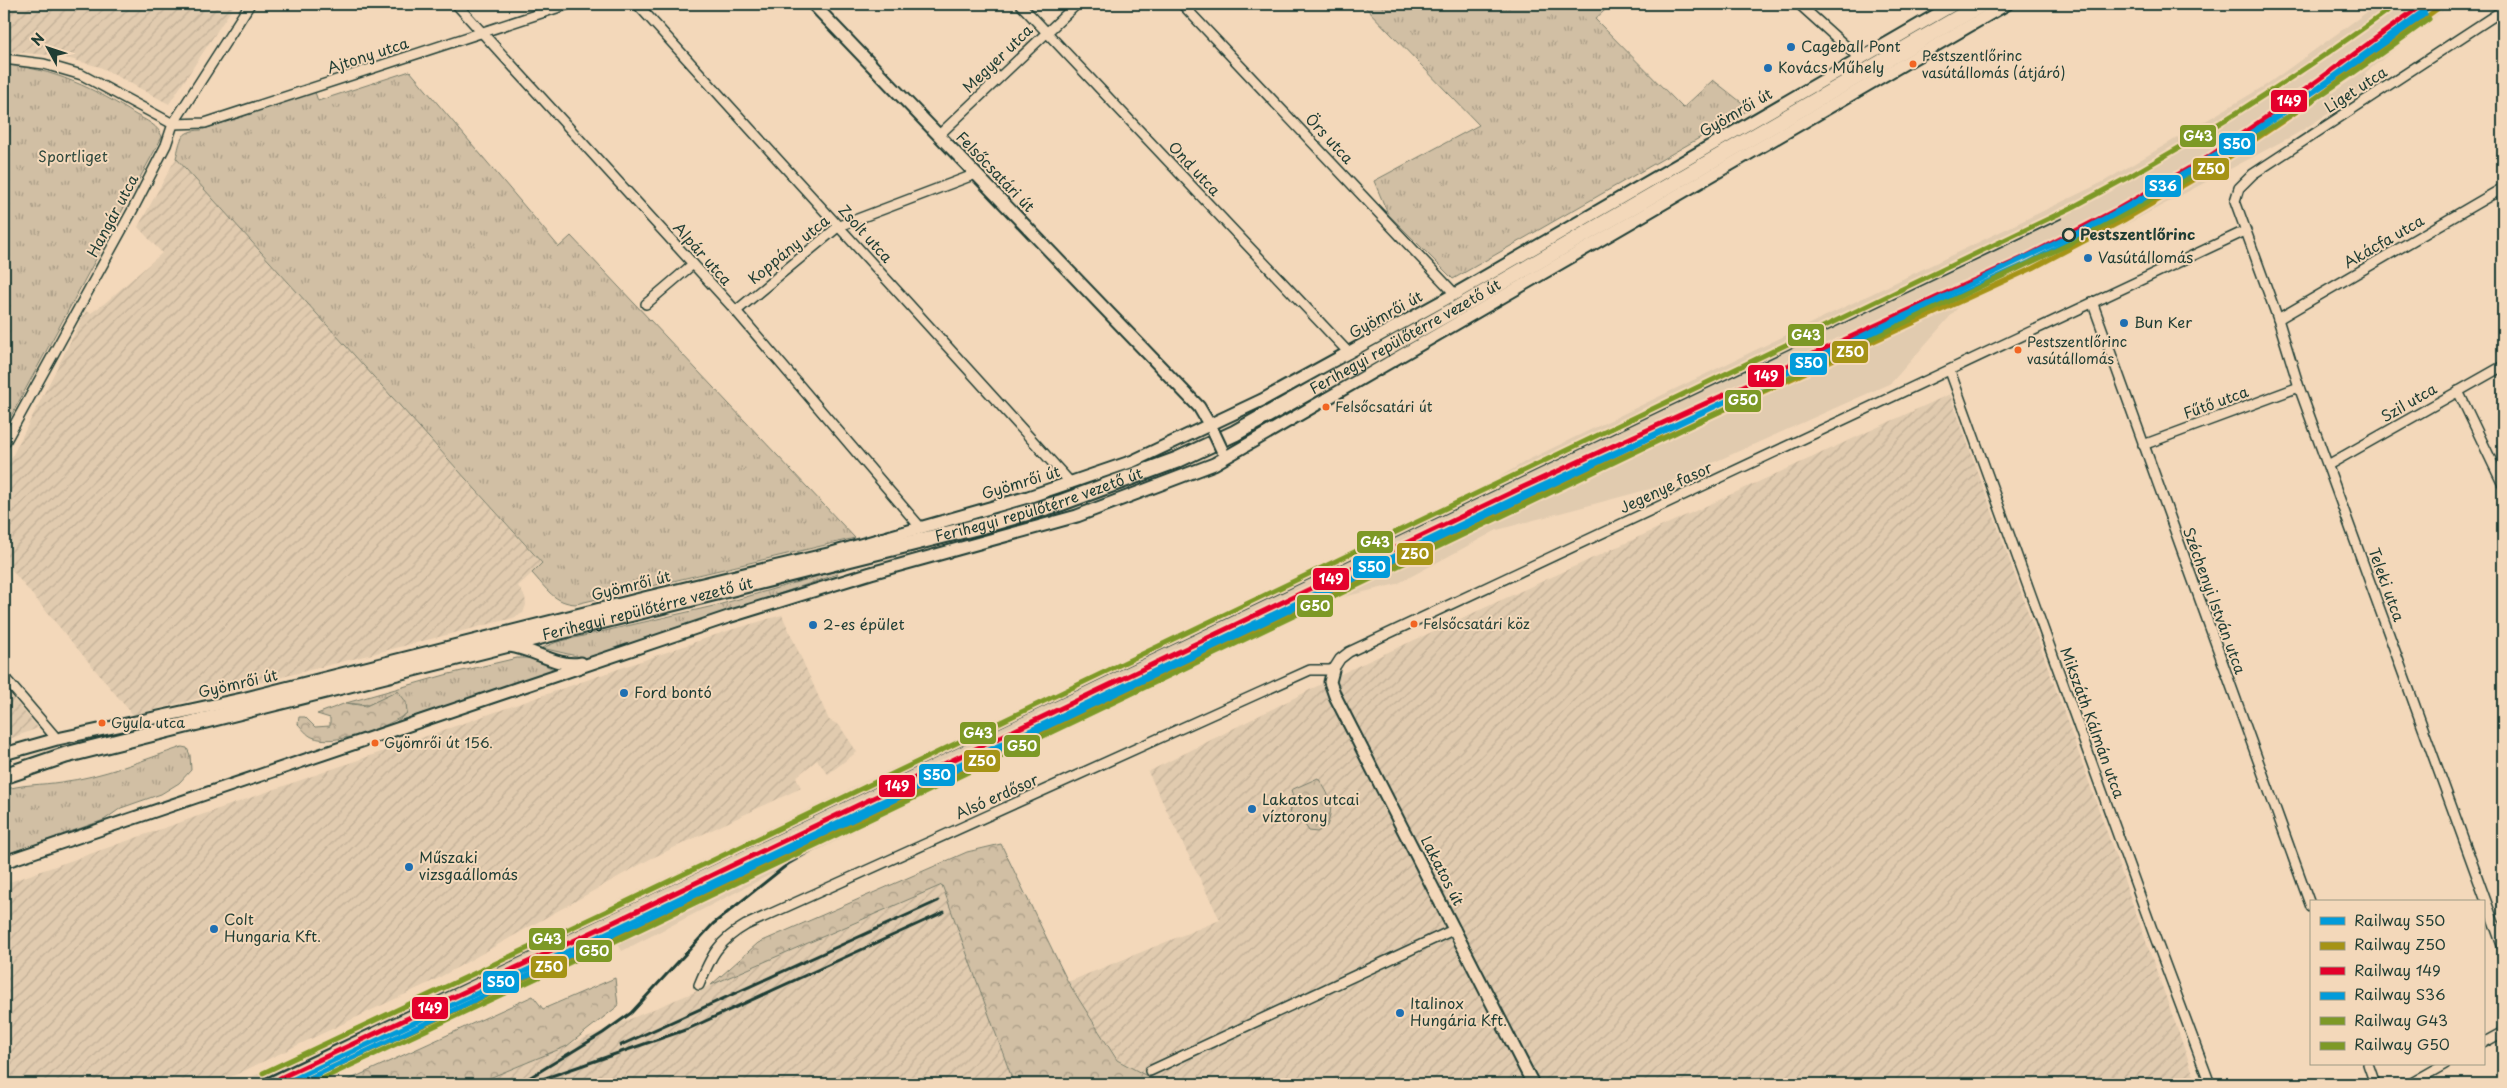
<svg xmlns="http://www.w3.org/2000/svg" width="2507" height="1088" font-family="'Playpen Sans',sans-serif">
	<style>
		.built { fill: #e1cbaf }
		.industrial { fill: url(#industrial-furrows) }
		.grass { fill: url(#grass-tufts); stroke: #787e6c }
		.forest { fill: url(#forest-crowns); stroke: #787e6c }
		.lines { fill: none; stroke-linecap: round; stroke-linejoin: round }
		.minor-casing { stroke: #1f3d34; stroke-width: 12 }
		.tertiary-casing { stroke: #1f3d34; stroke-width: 15 }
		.primary-casing { stroke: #1f3d34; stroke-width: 19 }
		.minor { stroke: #f3d8ba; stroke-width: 9 }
		.tertiary { stroke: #f3d8ba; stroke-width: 11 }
		.primary { stroke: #f3d8ba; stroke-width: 15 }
		.rail { stroke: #1f3d34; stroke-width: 3 }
		.tertiary-bridge-casing { stroke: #1f3d34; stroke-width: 15; stroke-linecap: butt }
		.tertiary-bridge { stroke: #f3d8ba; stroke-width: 11 }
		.rail-1-casing { stroke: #f3d8ba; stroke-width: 9 }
		.rail-2-casing { stroke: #f3d8ba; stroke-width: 9 }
		.rail-3-casing { stroke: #f3d8ba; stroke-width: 9 }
		.rail-4-casing { stroke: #f3d8ba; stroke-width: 9 }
		.rail-5-casing { stroke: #f3d8ba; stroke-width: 9 }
		.rail-6-casing { stroke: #f3d8ba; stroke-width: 9 }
		.rail-1 { stroke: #029bda; stroke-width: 5 }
		.rail-2 { stroke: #a59315; stroke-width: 5 }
		.rail-3 { stroke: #e4002b; stroke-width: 5 }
		.rail-4 { stroke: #029bda; stroke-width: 5 }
		.rail-5 { stroke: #7d9926; stroke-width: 5 }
		.rail-6 { stroke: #7d9926; stroke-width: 5 }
		.poi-dot { fill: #1f6fb2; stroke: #f3d8ba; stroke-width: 2 }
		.bus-dot { fill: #f26522; stroke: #f3d8ba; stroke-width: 2 }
		.stop-dot { fill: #f3d8ba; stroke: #1f3d34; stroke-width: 2.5 }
		.labels { text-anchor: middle; stroke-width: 4; stroke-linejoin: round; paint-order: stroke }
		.bus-label { font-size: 14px; fill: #1f3d34; stroke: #f3d8ba; text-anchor: start }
		.poi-label { font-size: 15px; fill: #1f3d34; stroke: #f3d8ba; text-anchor: start }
		.street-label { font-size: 15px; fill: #1f3d34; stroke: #f3d8ba }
		.park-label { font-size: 15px; fill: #314a3f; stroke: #f3d8ba }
		.stop-label { font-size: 15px; font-weight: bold; fill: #1f3d34; stroke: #f3d8ba; text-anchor: start }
		.line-badge { stroke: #f3d8ba; stroke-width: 2 }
		.badge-label { font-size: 14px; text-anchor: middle; font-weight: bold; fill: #fff }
	</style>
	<defs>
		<pattern id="industrial-furrows" width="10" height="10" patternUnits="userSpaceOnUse" patternTransform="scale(1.25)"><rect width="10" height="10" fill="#e1cbaf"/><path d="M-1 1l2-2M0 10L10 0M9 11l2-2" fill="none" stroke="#c1af97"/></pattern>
		<pattern id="grass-tufts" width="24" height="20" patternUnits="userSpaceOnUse" patternTransform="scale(1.25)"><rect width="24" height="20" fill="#d1bfa4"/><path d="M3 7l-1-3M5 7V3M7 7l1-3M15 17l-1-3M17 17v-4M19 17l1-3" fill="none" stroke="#a99c86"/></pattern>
		<pattern id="forest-crowns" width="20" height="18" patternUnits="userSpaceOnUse" patternTransform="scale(1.25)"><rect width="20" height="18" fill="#d1bfa4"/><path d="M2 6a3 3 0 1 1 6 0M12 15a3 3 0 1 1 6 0" fill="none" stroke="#a99c86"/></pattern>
	</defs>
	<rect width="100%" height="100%" fill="#f3d8ba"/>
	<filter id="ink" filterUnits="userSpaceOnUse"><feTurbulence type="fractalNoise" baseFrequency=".02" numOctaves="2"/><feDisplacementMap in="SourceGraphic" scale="10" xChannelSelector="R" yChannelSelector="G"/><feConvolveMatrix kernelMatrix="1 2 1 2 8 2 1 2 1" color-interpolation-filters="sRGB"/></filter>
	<g filter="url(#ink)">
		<polygon class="built" points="2378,4 2451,4 2365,73 2372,86 2296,134 2127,224 1961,304 1891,383 1661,486 1497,530 1397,584 1339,598 863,827 622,951 613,935 297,1084 237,1084 902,764 1323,567 1478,490 1528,460 2103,182 2266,85"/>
		<g class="industrial">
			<polygon points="4,4 235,4 169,104 100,67 59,56 4,51"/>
			<polygon points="176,158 542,564 518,586 525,597 526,605 523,613 513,618 133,715 4,561 4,472 86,311 91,313 105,303 162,253 138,227"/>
			<polygon points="1950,394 2197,1084 1163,1084 1118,1060 1068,982 1220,920 1148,772 1347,671"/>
			<polygon points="782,615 829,720 839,725 857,752 828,774 817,760 796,777 801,788 650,859 435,980 216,1084 4,1084 4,884 724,632"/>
			<polygon points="4,688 38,728 4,741"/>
			<polygon points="942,885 1014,1084 475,1084 711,985"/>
		</g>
		<g class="grass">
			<polygon points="1362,4 1612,4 1595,19 1683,108 1713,80 1750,109 1453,279 1388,214 1374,181 1479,125"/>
			<path d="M4 65C50 67 98 90 136 115 146 120 159 126 162 137L4 429Z"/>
			<path d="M410 71 559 247 571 236 855 538 576 604C554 603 547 589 532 573L542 563 176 158C181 140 179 131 201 130L315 92 318 101Z"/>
			<polygon points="836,571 838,574 601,654 585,658 542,648 557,642 718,605"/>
			<polygon points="517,658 531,658 555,670 396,722 407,713 398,692 368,705 346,703 445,675"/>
			<path d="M182 747 187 748 190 755 191 770 179 783 161 794 121 808 104 820 4 855V790C22 784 42 785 61 782 102 777 143 760 182 747Z"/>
		</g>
		<g class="forest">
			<path d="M398 691 406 702 407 713C389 727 334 747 312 737 307 735 302 728 298 724L299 717H305L315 727 330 726V718L317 714 346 703 366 706Z"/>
			<path d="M1318 778C1331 797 1334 804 1327 826L1317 832 1309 831 1303 822 1289 821 1293 796 1291 790Z"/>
			<polygon points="1001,844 1068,982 1117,1060 1162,1084 1014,1084 942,885 711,985 758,943 967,852"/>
			<polygon points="615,978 618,1006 567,1046 475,1084 340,1084 533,996 543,1009"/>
		</g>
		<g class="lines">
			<g class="minor-casing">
				<g id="minor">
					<polyline points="456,4 736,311 921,528"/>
					<polyline points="637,4 1071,483"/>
					<polyline points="1020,4 1349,353"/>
					<polyline points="1182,4 1455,294"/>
					<polyline points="1799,4 1860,59"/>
					<polyline points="2503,10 2253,174 2239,188 2235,201 2278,319 2299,387 2503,948"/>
					<polyline points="4,59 44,64 82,75 173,124 205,123 569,4"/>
					<polyline points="939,135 1077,4"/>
					<polyline points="646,304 693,264"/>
					<polyline points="2093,304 2311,907"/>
					<polyline points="736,311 839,226 976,174"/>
					<polyline points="2278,319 2503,188"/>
					<polyline points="1950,371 2153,932 2210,1084"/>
					<polyline points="2458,391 2503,485"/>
					<polyline points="4,444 131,213 166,145 173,124 250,4"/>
					<polyline points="2143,445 2299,387"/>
					<polyline points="2328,465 2503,366"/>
					<polyline points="4,677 57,739"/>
					<path d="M699 985C711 956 718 941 746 925L1310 670H1333L1340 659 1349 652 2245 231"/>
					<polyline points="2483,1043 2503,1032"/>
					<polyline points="2368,1064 2375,1084"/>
					<polyline points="1150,1071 1455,929"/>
					<polyline points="2410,1084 2445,1064"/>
				</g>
			</g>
			<g class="tertiary-casing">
				<g id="tertiary">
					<polyline points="813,4 1199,407 1212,429"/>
					<path d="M510 646C534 649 558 668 581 663"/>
					<polyline points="1333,670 1330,682 1335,696 1533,1084"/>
					<polyline points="4,754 57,739 246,698 648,597 832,553 1028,497 1133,461 1262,400 1455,294 1955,4"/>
					<polyline points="4,862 728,617 871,573 1077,516 1214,464 2007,4"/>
				</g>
			</g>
			<g class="primary-casing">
				<g id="primary">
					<path id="s1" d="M4 776 66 755 984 525 1060 503 1177 460 1235 433 1461 306 1982 4"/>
				</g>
			</g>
			<use href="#minor" class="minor"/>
			<use href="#tertiary" class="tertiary"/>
			<use href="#primary" class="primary"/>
			<g class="rail">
				<polyline points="621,1045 938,901"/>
				<polyline points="531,1083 688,1029 944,912"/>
				<polyline points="253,1084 2061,218"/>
				<polyline points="519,1084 603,1033 631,1013 713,924 788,864 876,813"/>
			</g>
			<g class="tertiary-bridge-casing">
				<polyline id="tertiary-bridge" points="1213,431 1222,450"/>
			</g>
			<use href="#tertiary-bridge" class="tertiary-bridge"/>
			<g class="rail-1-casing">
				<polyline id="rail-1" points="283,1084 619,927 1524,494 2030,262 2121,214 2210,163 2295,105 2433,4"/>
			</g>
			<g class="rail-2-casing">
				<polyline id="rail-2" points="297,1084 622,933 1527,500 2033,268 2124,220 2213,168 2299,110 2437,9"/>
			</g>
			<g class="rail-3-casing">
				<polyline id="rail-3" points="280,1078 616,921 1521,488 2027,256 2118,209 2207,158 2291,100 2423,4"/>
			</g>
			<g class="rail-4-casing">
				<path id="rail-4" d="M297 1084 621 931 2085 229C2204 166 2316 94 2425 14"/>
			</g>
			<g class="rail-5-casing">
				<path id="rail-5" d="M263 1073 611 909 2073 207C2187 147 2294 79 2397 4"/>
			</g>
			<g class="rail-6-casing">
				<path id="rail-6" d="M311 1084 624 937 2088 235C2207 172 2320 99 2429 19"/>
			</g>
			<use href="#rail-1" class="rail-1"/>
			<use href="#rail-2" class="rail-2"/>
			<use href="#rail-3" class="rail-3"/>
			<use href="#rail-4" class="rail-4"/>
			<use href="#rail-5" class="rail-5"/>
			<use href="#rail-6" class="rail-6"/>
		</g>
	</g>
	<g class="poi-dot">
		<circle cx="1791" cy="47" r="5"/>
		<circle cx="1768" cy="68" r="5"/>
		<circle cx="2088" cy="258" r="5"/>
		<circle cx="2124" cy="323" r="5"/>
		<circle cx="813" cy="625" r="5"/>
		<circle cx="624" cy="693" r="5"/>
		<circle cx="1252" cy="809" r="5"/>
		<circle cx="409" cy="867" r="5"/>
		<circle cx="214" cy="929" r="5"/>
		<circle cx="1400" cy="1013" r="5"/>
	</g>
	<g class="bus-dot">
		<circle cx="1913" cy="64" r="4.5"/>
		<circle cx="2018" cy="350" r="4.5"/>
		<circle cx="1326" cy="407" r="4.5"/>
		<circle cx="1414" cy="624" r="4.5"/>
		<circle cx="102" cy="723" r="4.5"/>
		<circle cx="375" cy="743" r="4.5"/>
	</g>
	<circle class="stop-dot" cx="2069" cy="235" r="6"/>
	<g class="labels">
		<g class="bus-label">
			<text x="1922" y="61">Pestszentlőrinc<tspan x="1922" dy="17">vasútállomás (átjáró)</tspan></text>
			<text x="2027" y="347">Pestszentlőrinc<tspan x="2027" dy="17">vasútállomás</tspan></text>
			<text x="1335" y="412">Felsőcsatári út</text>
			<text x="1423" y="629">Felsőcsatári köz</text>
			<text x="111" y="728">Gyula utca</text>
			<text x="384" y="748">Gyömrői út 156.</text>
		</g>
		<g class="poi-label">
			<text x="1801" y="52">Cageball Pont</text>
			<text x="1778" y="73">Kovács Műhely</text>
			<text x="2098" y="263">Vasútállomás</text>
			<text x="2134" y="328">Bun Ker</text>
			<text x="823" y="630">2-es épület</text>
			<text x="634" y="698">Ford bontó</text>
			<text x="1262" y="805">Lakatos utcai<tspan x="1262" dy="17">víztorony</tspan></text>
			<text x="419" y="863">Műszaki<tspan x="419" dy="17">vizsgaállomás</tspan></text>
			<text x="224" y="925">Colt<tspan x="224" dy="17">Hungaria Kft.</tspan></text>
			<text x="1410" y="1009">Italinox<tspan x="1410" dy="17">Hungária Kft.</tspan></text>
		</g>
		<g class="street-label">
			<text transform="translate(368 56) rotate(-18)" y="5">Ajtony utca</text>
			<text transform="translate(998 59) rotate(-44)" y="5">Megyer utca</text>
			<text transform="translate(2356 90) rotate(-33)" y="5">Liget utca</text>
			<text transform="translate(1736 113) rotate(-30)" y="5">Gyömrői út</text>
			<text transform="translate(1329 139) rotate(47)" y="5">Örs utca</text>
			<text transform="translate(1194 169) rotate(47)" y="5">Ond utca</text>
			<text transform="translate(995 172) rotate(46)" y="5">Felsőcsatári út</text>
			<text transform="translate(113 216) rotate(-62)" y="5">Hangár utca</text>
			<text transform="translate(865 234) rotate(48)" y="5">Zsolt utca</text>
			<text transform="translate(2384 242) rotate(-30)" y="5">Akácfa utca</text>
			<text transform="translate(789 250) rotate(-39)" y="5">Koppány utca</text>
			<text transform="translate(702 254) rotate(48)" y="5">Alpár utca</text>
			<text transform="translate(1386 315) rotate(-29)" y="5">Gyömrői út</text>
			<text dy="5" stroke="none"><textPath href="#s1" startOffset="1475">Ferihegyi repülőtérre vezető út</textPath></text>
			<text transform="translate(2216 403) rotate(-20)" y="5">Fűtő utca</text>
			<text transform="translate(2409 403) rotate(-30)" y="5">Szil utca</text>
			<text transform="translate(1021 483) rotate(-17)" y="5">Gyömrői út</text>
			<text transform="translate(1666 488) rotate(-25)" y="5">Jegenye fasor</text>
			<text dy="5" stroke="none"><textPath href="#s1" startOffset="1070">Ferihegyi repülőtérre vezető út</textPath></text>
			<text transform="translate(2386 585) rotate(70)" y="5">Teleki utca</text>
			<text transform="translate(631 586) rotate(-14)" y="5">Gyömrői út</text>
			<text transform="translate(2214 601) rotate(70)" y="5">Széchenyi István utca</text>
			<text dy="5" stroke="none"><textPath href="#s1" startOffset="665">Ferihegyi repülőtérre vezető út</textPath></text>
			<text transform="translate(238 684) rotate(-13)" y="5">Gyömrői út</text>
			<text transform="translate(2092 723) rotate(70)" y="5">Mikszáth Kálmán utca</text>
			<text transform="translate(997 797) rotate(-24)" y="5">Alsó erdősor</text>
			<text transform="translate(1442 871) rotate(63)" y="5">Lakatos út</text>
		</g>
		<g class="park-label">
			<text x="73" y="162">Sportliget</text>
		</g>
		<g class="stop-label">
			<text x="2080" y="240">Pestszentlőrinc</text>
		</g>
	</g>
	<g class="line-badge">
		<rect x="2270" y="89" width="38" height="24" rx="5" fill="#e4002b"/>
		<rect x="2179" y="124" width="38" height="24" rx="5" fill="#7d9926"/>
		<rect x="2218" y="132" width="38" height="24" rx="5" fill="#029bda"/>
		<rect x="2192" y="157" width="38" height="24" rx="5" fill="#a59315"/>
		<rect x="2144" y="174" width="38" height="24" rx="5" fill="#029bda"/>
		<rect x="1787" y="323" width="38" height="24" rx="5" fill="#7d9926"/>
		<rect x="1831" y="340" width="38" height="24" rx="5" fill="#a59315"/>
		<rect x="1789" y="352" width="39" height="24" rx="5" fill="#029bda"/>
		<rect x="1747" y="364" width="38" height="24" rx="5" fill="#e4002b"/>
		<rect x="1724" y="389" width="38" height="24" rx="5" fill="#7d9926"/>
		<rect x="1356" y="530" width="38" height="24" rx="5" fill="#7d9926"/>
		<rect x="1396" y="542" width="38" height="24" rx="5" fill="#a59315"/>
		<rect x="1352" y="555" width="39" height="24" rx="5" fill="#029bda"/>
		<rect x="1312" y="567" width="38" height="24" rx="5" fill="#e4002b"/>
		<rect x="1296" y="594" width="38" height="24" rx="5" fill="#7d9926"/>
		<rect x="959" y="721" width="38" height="24" rx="5" fill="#7d9926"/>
		<rect x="1003" y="734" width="38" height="24" rx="5" fill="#7d9926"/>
		<rect x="963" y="749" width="38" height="24" rx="5" fill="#a59315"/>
		<rect x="918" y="763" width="38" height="24" rx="5" fill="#029bda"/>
		<rect x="878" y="774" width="38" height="24" rx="5" fill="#e4002b"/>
		<rect x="528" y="927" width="38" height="24" rx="5" fill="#7d9926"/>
		<rect x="575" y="939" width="38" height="24" rx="5" fill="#7d9926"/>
		<rect x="530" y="955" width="38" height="24" rx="5" fill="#a59315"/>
		<rect x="482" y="970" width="38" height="24" rx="5" fill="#029bda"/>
		<rect x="411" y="996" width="38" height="24" rx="5" fill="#e4002b"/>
	</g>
	<g class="badge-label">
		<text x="2289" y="106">149</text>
		<text x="2198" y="141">G43</text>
		<text x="2237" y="149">S50</text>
		<text x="2211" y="174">Z50</text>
		<text x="2163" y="191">S36</text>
		<text x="1806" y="340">G43</text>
		<text x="1850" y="357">Z50</text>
		<text x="1809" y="368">S50</text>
		<text x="1766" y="381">149</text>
		<text x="1743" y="405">G50</text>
		<text x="1375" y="547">G43</text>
		<text x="1415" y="559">Z50</text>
		<text x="1372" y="572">S50</text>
		<text x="1331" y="584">149</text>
		<text x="1315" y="611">G50</text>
		<text x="978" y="738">G43</text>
		<text x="1022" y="751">G50</text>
		<text x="982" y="766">Z50</text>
		<text x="937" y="780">S50</text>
		<text x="897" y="791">149</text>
		<text x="547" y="944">G43</text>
		<text x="594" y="956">G50</text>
		<text x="549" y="972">Z50</text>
		<text x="501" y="987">S50</text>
		<text x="430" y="1013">149</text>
	</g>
	<rect width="2507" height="1088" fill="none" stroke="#f3d8ba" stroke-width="20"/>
	<rect x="10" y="10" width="2487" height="1068" fill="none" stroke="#1f3d34" stroke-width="2" filter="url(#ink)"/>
	<rect x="2310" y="900" width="175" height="165" fill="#f3d8ba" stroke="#9e9a84"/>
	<rect x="2320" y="917" width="25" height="8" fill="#029bda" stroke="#9e9a84"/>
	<text x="2354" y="926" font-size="15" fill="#1f3d34">Railway S50</text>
	<rect x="2320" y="942" width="25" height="8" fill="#a59315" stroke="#9e9a84"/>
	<text x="2354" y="950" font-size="15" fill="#1f3d34">Railway Z50</text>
	<rect x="2320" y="967" width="25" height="8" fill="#e4002b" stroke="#9e9a84"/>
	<text x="2354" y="976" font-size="15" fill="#1f3d34">Railway 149</text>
	<rect x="2320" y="992" width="25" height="8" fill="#029bda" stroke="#9e9a84"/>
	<text x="2354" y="1000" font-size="15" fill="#1f3d34">Railway S36</text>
	<rect x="2320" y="1017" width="25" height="8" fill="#7d9926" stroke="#9e9a84"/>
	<text x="2354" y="1026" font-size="15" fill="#1f3d34">Railway G43</text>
	<rect x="2320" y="1042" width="25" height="8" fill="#7d9926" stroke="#9e9a84"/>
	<text x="2354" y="1050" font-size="15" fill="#1f3d34">Railway G50</text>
	<g transform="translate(48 48) rotate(310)" stroke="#f3d8ba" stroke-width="4" paint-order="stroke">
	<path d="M0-4L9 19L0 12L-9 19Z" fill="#1f3d34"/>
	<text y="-8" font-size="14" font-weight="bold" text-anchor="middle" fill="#1f3d34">N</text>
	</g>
</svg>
